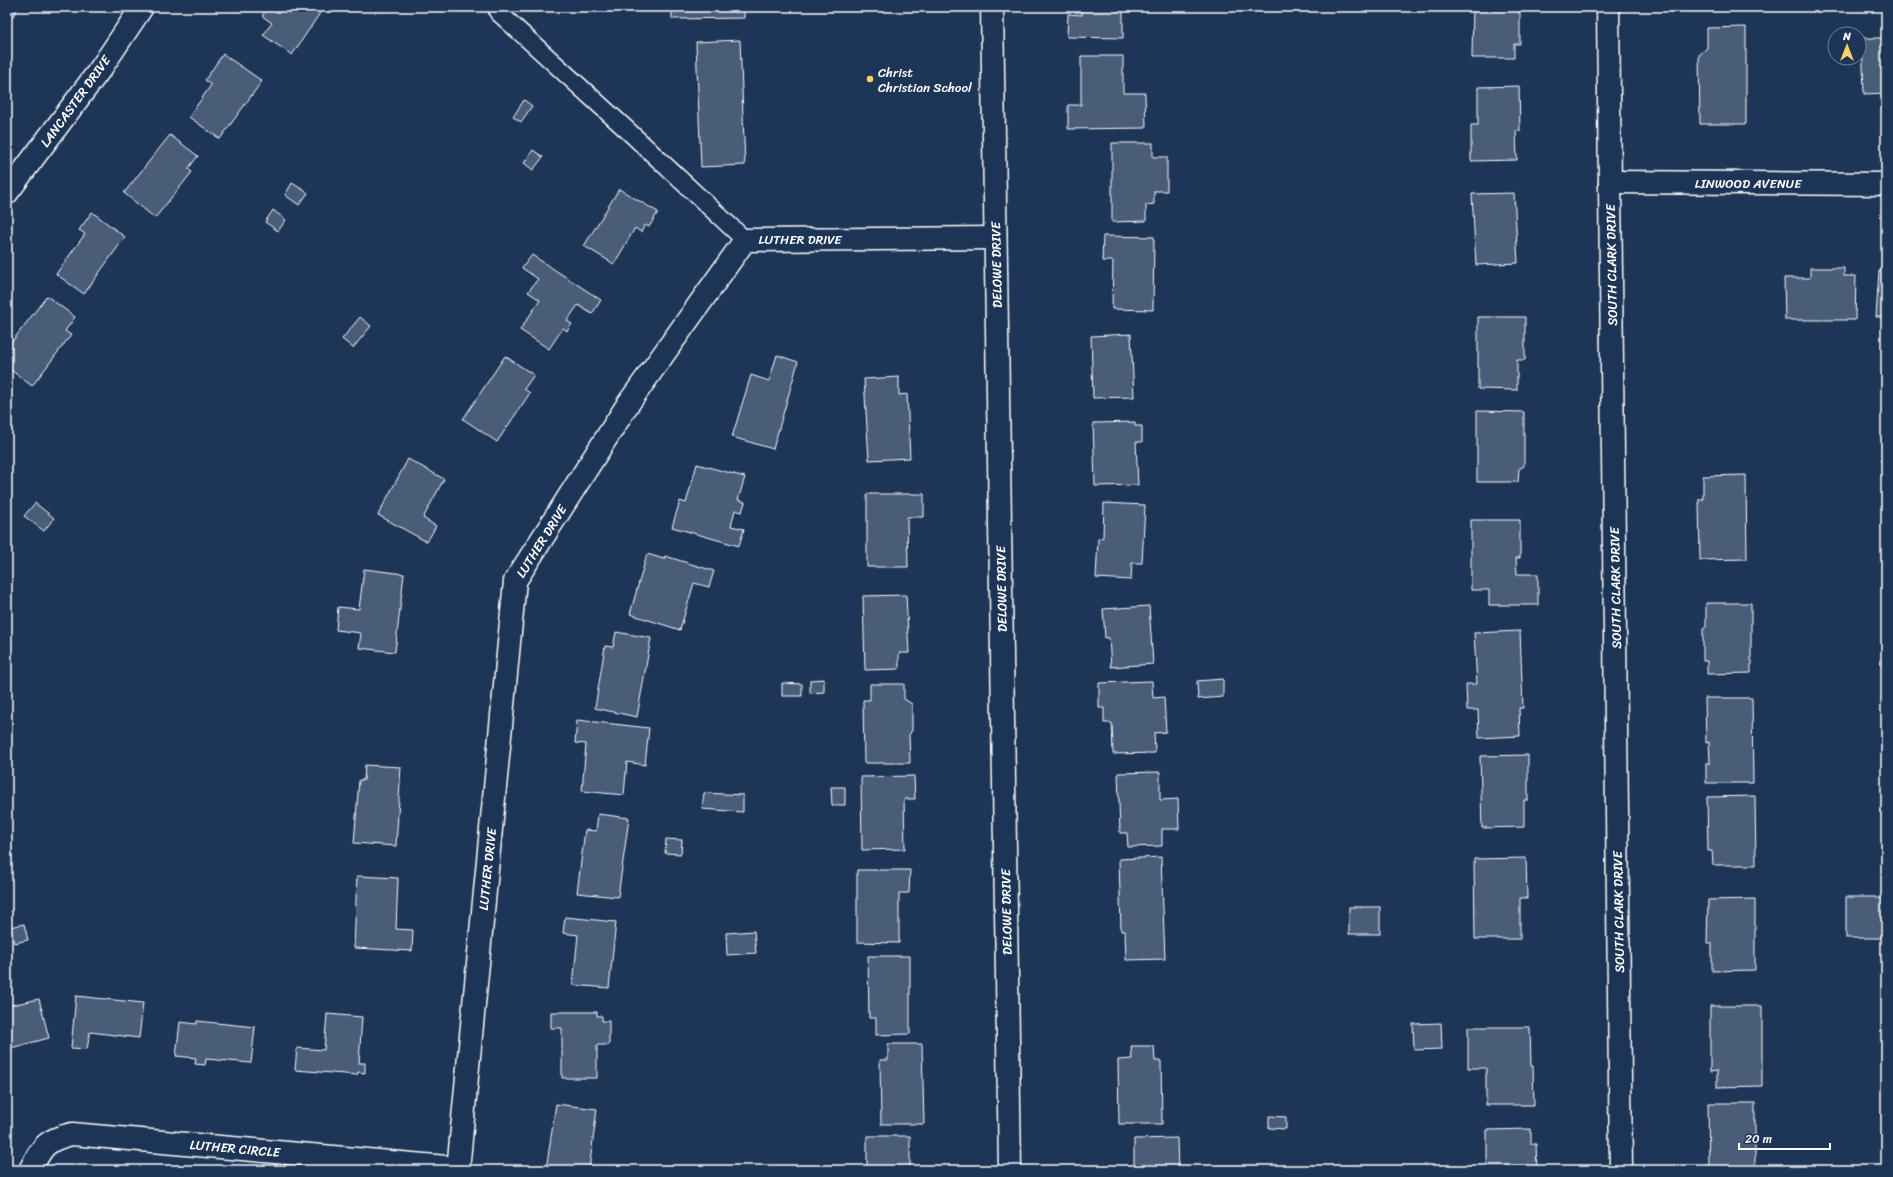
<svg xmlns="http://www.w3.org/2000/svg" width="1893" height="1177" font-family="Sriracha,sans-serif">
	<style>
		.building { fill: #4a5d79; stroke: #fff }
		.lines { fill: none; stroke-linecap: round; stroke-linejoin: round }
		.service-casing { stroke: #fff; stroke-width: 20 }
		.minor-casing { stroke: #fff; stroke-width: 25 }
		.tertiary-casing { stroke: #fff; stroke-width: 25 }
		.service { stroke: #1d3557; stroke-width: 17 }
		.minor { stroke: #1d3557; stroke-width: 22 }
		.tertiary { stroke: #1d3557; stroke-width: 22 }
		.poi-dot { fill: #ffd166; stroke: #1d3557; stroke-width: 1.5 }
		.labels { text-anchor: middle; stroke-width: 4; stroke-linejoin: round; paint-order: stroke }
		.poi-label { font-size: 13px; fill: #fff; stroke: #1d3557; text-anchor: start }
		.street-label { font-size: 13px; fill: #fff; stroke: #1d3557 }
	</style>
	<rect width="100%" height="100%" fill="#1d3557"/>
	<filter id="ink" filterUnits="userSpaceOnUse"><feTurbulence type="fractalNoise" baseFrequency=".025" numOctaves="2"/><feDisplacementMap in="SourceGraphic" scale="8" xChannelSelector="R" yChannelSelector="G"/><feConvolveMatrix kernelMatrix="1 2 1 2 8 2 1 2 1" color-interpolation-filters="sRGB"/></filter>
	<g filter="url(#ink)">
		<g class="building">
			<polygon points="7,7 19,7 7,25"/>
			<polygon points="268,7 324,7 292,55 263,35 272,23 262,16"/>
			<polygon points="672,7 744,7 744,18 672,19"/>
			<polygon points="1082,7 1123,7 1123,38 1067,37 1068,14 1082,15"/>
			<polygon points="1473,7 1516,7 1520,14 1520,44 1514,44 1514,58 1472,58"/>
			<polygon points="1746,27 1746,124 1700,124 1699,55 1707,48 1707,28"/>
			<polygon points="1862,38 1886,38 1886,93 1864,94"/>
			<polygon points="740,40 745,165 701,167 696,42"/>
			<polygon points="223,54 262,81 220,139 189,117 211,85 205,80"/>
			<polygon points="1081,56 1123,56 1123,93 1145,93 1146,128 1068,129 1068,105 1081,105"/>
			<polygon points="1519,86 1520,131 1516,131 1517,160 1471,161 1471,125 1478,125 1478,87"/>
			<polygon points="524,100 532,106 521,122 513,117"/>
			<polygon points="170,135 198,156 188,169 192,172 155,218 124,193"/>
			<polygon points="1112,143 1153,143 1153,157 1167,157 1167,191 1154,191 1154,204 1146,205 1146,221 1112,222"/>
			<polygon points="533,150 543,157 533,170 524,163"/>
			<polygon points="292,183 308,193 299,205 285,195"/>
			<polygon points="619,189 658,212 649,227 645,225 641,232 635,228 614,264 584,246"/>
			<polygon points="1514,193 1518,263 1476,265 1472,194"/>
			<polygon points="273,210 286,220 278,231 265,222"/>
			<polygon points="92,212 125,237 84,294 56,274 85,234 79,230"/>
			<polygon points="1103,236 1154,237 1153,310 1112,309 1113,261 1102,261"/>
			<polygon points="532,255 601,300 592,314 578,305 567,321 572,324 567,331 563,328 549,349 520,330 540,300 528,292 538,279 522,268"/>
			<polygon points="1810,268 1844,268 1844,276 1856,276 1855,320 1785,320 1784,278 1810,278"/>
			<polygon points="1879,271 1886,271 1886,317 1876,317"/>
			<polygon points="47,296 75,317 65,331 71,335 32,386 7,367 7,348"/>
			<polygon points="360,317 371,326 353,348 342,339"/>
			<polygon points="1478,317 1525,317 1525,360 1517,360 1517,390 1478,389"/>
			<polygon points="1131,334 1134,397 1093,398 1091,336"/>
			<polygon points="777,355 798,362 773,449 732,437 751,375 769,381"/>
			<polygon points="505,356 534,375 524,389 530,393 497,442 463,419"/>
			<polygon points="899,377 899,395 907,394 910,458 869,460 864,379"/>
			<polygon points="7,397 13,401 7,408"/>
			<polygon points="1477,411 1524,412 1524,466 1519,469 1518,482 1477,482"/>
			<polygon points="1135,422 1135,426 1142,426 1142,442 1136,442 1138,485 1095,486 1093,423"/>
			<polygon points="408,459 444,479 423,518 436,526 427,542 378,515"/>
			<polygon points="697,464 745,477 738,500 745,502 742,512 735,510 731,526 744,529 739,546 672,527 680,501 686,503"/>
			<polygon points="1746,475 1747,559 1700,560 1699,499 1703,499 1703,476"/>
			<polygon points="867,494 924,494 924,517 907,517 908,567 867,567"/>
			<polygon points="35,503 54,518 44,531 24,516"/>
			<polygon points="1104,503 1145,505 1142,563 1132,563 1131,580 1096,578 1098,539 1103,537"/>
			<polygon points="1471,520 1520,520 1520,558 1516,558 1517,574 1538,574 1538,605 1489,605 1489,590 1471,590"/>
			<polygon points="647,554 664,559 665,556 714,571 709,587 694,583 680,630 630,614"/>
			<polygon points="364,569 404,574 395,652 359,648 361,633 336,630 338,607 359,609"/>
			<polygon points="906,595 909,653 899,653 899,669 865,670 863,596"/>
			<polygon points="1706,603 1751,603 1751,673 1707,674 1707,661 1703,661 1703,629 1706,627"/>
			<polygon points="1149,606 1153,664 1111,667 1109,638 1105,638 1103,609"/>
			<polygon points="1520,631 1523,708 1519,708 1520,736 1479,738 1478,710 1467,710 1466,684 1477,684 1474,633"/>
			<polygon points="616,632 651,638 637,717 595,708 605,646 613,647"/>
			<polygon points="824,679 824,692 810,693 810,680"/>
			<polygon points="1223,679 1223,697 1198,699 1197,681"/>
			<polygon points="1152,681 1153,698 1164,697 1166,732 1154,733 1155,753 1113,754 1112,723 1104,723 1104,708 1099,708 1099,683"/>
			<polygon points="782,683 802,684 802,696 782,696"/>
			<polygon points="870,684 904,684 904,699 912,704 912,730 909,735 910,763 864,763 863,700 870,700"/>
			<polygon points="1705,698 1752,698 1753,783 1706,783 1706,763 1710,763 1709,742 1706,743"/>
			<polygon points="577,720 649,728 645,765 627,762 624,795 582,791 586,744 575,743"/>
			<polygon points="1528,755 1528,800 1524,800 1524,827 1482,828 1480,756"/>
			<polygon points="365,765 401,767 396,846 354,843 359,780 364,780"/>
			<polygon points="1160,772 1160,800 1178,799 1179,829 1162,829 1162,846 1128,847 1127,833 1120,833 1118,773"/>
			<polygon points="914,776 915,799 904,799 905,849 862,850 861,777"/>
			<polygon points="831,787 845,787 845,805 832,805"/>
			<polygon points="704,793 743,795 743,812 702,809"/>
			<polygon points="1755,796 1756,865 1713,865 1712,851 1708,851 1707,797"/>
			<polygon points="598,814 629,818 618,897 577,893 585,830 596,831"/>
			<polygon points="666,839 682,840 681,854 665,853"/>
			<polygon points="1161,857 1165,959 1126,960 1125,931 1121,931 1119,859"/>
			<polygon points="1526,858 1527,898 1520,898 1520,939 1475,939 1474,859"/>
			<polygon points="857,870 910,870 909,893 899,893 899,943 857,942"/>
			<polygon points="357,876 398,878 396,929 413,930 412,951 354,948"/>
			<rect x="1846" y="897" width="40" height="41"/>
			<polygon points="1755,899 1755,970 1712,971 1712,943 1707,943 1708,900"/>
			<rect x="1349" y="907" width="31" height="27"/>
			<polygon points="565,917 616,922 609,988 573,985 578,935 563,933"/>
			<polygon points="24,924 28,940 14,943 10,927"/>
			<polygon points="754,931 756,953 727,955 726,933"/>
			<polygon points="868,956 910,956 910,1034 876,1035 876,1018 869,1018"/>
			<polygon points="76,996 143,1003 139,1038 90,1032 87,1049 71,1048"/>
			<polygon points="39,999 49,1038 7,1049 7,1006"/>
			<polygon points="1710,1006 1762,1006 1762,1086 1717,1087 1717,1071 1710,1072"/>
			<polygon points="551,1012 597,1012 597,1016 602,1016 602,1021 609,1021 609,1045 597,1045 597,1078 562,1078 562,1028 551,1028"/>
			<polygon points="327,1014 362,1017 359,1063 365,1063 365,1073 358,1072 357,1075 295,1070 297,1048 324,1050"/>
			<polygon points="197,1021 255,1027 251,1063 206,1059 205,1065 195,1064 196,1058 176,1056 180,1022 197,1024"/>
			<polygon points="1441,1023 1442,1049 1414,1050 1413,1024"/>
			<polygon points="1468,1027 1530,1027 1531,1066 1533,1066 1534,1105 1486,1105 1486,1068 1468,1068"/>
			<polygon points="888,1044 922,1044 924,1124 881,1124 880,1060 888,1060"/>
			<polygon points="1131,1046 1154,1046 1155,1061 1161,1061 1162,1124 1119,1124 1118,1060 1132,1059"/>
			<polygon points="1708,1103 1755,1103 1755,1170 1709,1170"/>
			<polygon points="556,1104 597,1109 589,1170 546,1170"/>
			<polygon points="1269,1116 1286,1117 1286,1129 1269,1128"/>
			<polygon points="1531,1129 1531,1144 1536,1144 1537,1170 1487,1170 1487,1130"/>
			<rect x="867" y="1136" width="43" height="34"/>
			<polygon points="1177,1138 1178,1170 1134,1170 1134,1139"/>
		</g>
		<g class="lines">
			<g class="service-casing">
				<polyline id="service" points="498,12 625,128 745,240"/>
			</g>
			<g class="minor-casing">
				<g id="minor">
					<polyline points="1608,7 1621,1170"/>
					<polyline points="1610,182 1886,184"/>
					<polyline points="7,193 101,68 142,7"/>
					<path d="M30 1170C42 1147 45 1140 72 1134L458 1168"/>
					<polyline points="458,1170 515,581 628,404 745,240 995,238"/>
				</g>
			</g>
			<g class="tertiary-casing">
				<polyline id="tertiary" points="992,7 1010,1170"/>
			</g>
			<use href="#service" class="service"/>
			<use href="#minor" class="minor"/>
			<use href="#tertiary" class="tertiary"/>
		</g>
	</g>
	<circle class="poi-dot" cx="870" cy="79" r="4"/>
	<g class="labels">
		<g class="poi-label">
			<text x="878" y="77">Christ<tspan x="878" dy="15">Christian School</tspan></text>
		</g>
		<g class="street-label">
			<text transform="translate(75 101) rotate(-54)" y="5">LANCASTER DRIVE</text>
			<text x="1748" y="188">LINWOOD AVENUE</text>
			<text x="800" y="244">LUTHER DRIVE</text>
			<text transform="translate(996 265) rotate(-91)" y="5">DELOWE DRIVE</text>
			<text transform="translate(1611 265) rotate(-91)" y="5">SOUTH CLARK DRIVE</text>
			<text transform="translate(541 541) rotate(-58)" y="5">LUTHER DRIVE</text>
			<text transform="translate(1615 588) rotate(-91)" y="5">SOUTH CLARK DRIVE</text>
			<text transform="translate(1001 589) rotate(-91)" y="5">DELOWE DRIVE</text>
			<text transform="translate(487 869) rotate(-84)" y="5">LUTHER DRIVE</text>
			<text transform="translate(1006 912) rotate(-91)" y="5">DELOWE DRIVE</text>
			<text transform="translate(1618 912) rotate(-91)" y="5">SOUTH CLARK DRIVE</text>
			<text transform="translate(235 1148) rotate(5)" y="5">LUTHER CIRCLE</text>
		</g>
	</g>
	<rect width="1893" height="1177" fill="none" stroke="#1d3557" stroke-width="24"/>
	<rect x="12" y="12" width="1869" height="1153" fill="none" stroke="#fff" stroke-width="1.5" filter="url(#ink)"/>
	<g transform="translate(1847 46)"><circle r="19" fill="#1d3557" stroke="#77869a"/>
	<path d="M0-3L7 15L0 10L-7 15Z" fill="#ffd166"/>
	<text y="-6" font-size="11" font-weight="bold" text-anchor="middle" fill="#ffffff">N</text>
	</g>
	<path d="M1739 1143v6h91v-6" fill="none" stroke="#ffffff" stroke-width="2"/>
	<text x="1745" y="1143" font-size="12" fill="#ffffff" stroke="#1d3557" stroke-width="3" paint-order="stroke">20 m</text>
</svg>
